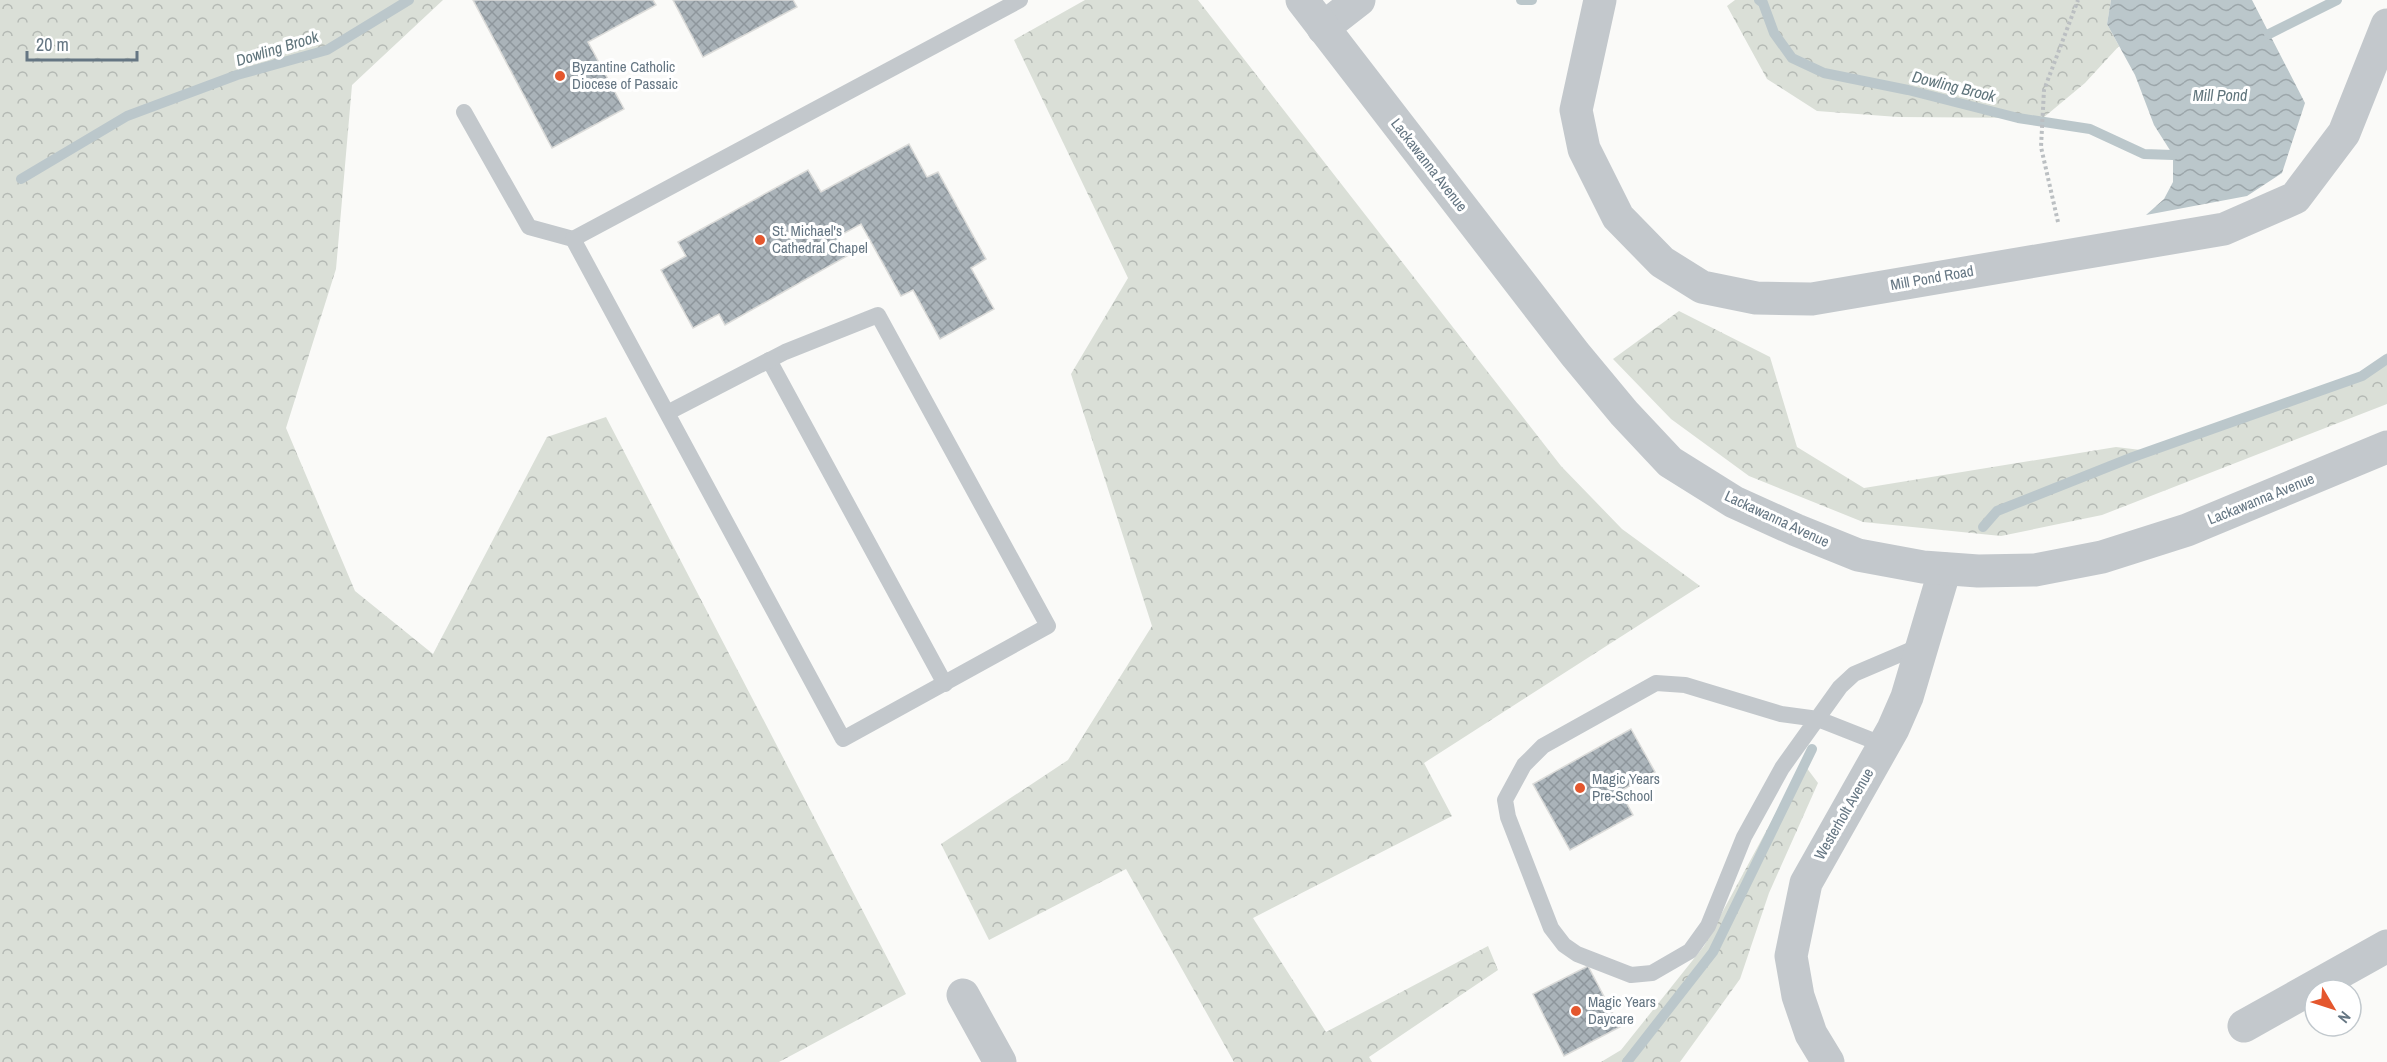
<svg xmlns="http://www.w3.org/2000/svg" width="2387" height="1062" font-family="'Archivo Narrow',sans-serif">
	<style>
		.forest { fill: url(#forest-crowns) }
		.water { fill: url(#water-waves) }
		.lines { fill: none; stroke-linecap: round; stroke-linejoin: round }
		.stream { stroke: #bbc7cb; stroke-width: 10 }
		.building { fill: url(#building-cross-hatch); stroke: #dcdcda; stroke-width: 1.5 }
		.path { stroke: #bbbfc2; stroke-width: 4; stroke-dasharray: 3 3; stroke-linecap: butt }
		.service { stroke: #c3c8cc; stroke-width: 16 }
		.minor { stroke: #c3c8cc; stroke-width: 33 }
		.tertiary { stroke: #c3c8cc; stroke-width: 33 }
		.poi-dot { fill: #e4572e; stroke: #fff; stroke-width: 2 }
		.labels { text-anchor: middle; stroke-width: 6; stroke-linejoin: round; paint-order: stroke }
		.poi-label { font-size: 15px; fill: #657683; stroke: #fff; text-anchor: start }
		.street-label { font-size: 15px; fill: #657683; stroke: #fff }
		.water-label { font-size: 16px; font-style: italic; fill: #60757c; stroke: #fff }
	</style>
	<defs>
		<pattern id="forest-crowns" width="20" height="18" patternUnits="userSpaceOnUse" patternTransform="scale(1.5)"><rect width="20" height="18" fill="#dadfd7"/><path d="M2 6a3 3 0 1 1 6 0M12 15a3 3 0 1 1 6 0" fill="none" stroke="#b4b9b4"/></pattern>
		<pattern id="water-waves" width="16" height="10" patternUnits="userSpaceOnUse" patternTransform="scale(1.5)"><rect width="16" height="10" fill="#bbc7cb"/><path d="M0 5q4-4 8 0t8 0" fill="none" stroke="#9ca6aa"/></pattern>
		<pattern id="building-cross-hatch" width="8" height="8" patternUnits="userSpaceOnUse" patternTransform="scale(1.5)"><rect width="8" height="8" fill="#aab3b9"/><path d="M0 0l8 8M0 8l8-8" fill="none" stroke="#8e969c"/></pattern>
	</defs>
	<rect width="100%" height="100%" fill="#fafaf8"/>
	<g class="forest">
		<polygon points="0,0 443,0 352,85 336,269 286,428 355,591 433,654 547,437 606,417 906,994 779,1062 0,1062"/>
		<polygon points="1085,0 1198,0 1561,466 1622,529 1700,586 1424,763 1452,816 1253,918 1326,1032 1488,946 1498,970 1369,1057 1372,1062 1234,1062 1126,869 989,940 941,844 1068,760 1152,626 1071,374 1128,278 1014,40"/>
		<polygon points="1735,0 2111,0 2107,24 2119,46 2085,83 2043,118 1898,117 1817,111 1767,79 1727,6"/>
		<polygon points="1679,311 1770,357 1797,447 1864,488 2116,447 2149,451 2362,376 2387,353 2387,404 2102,515 2001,536 1863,522 1749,476 1671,419 1613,359"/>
		<polygon points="1803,763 1818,783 1769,893 1740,979 1680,1062 1601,1062 1621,1050 1704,946"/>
	</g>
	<polygon class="water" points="2111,0 2252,0 2305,103 2282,173 2247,196 2146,215 2164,199 2173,182 2173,155 2154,125 2135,75 2107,24"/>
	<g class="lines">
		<g class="stream">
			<polyline points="1521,0 1532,0"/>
			<polyline points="1759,0 1763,3 1774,33 1792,58 1824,73 1908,90 2018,118 2090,129 2144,154 2173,155"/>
			<polyline points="2269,34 2337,0"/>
			<polyline points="21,179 127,116 237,75 327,50 409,0"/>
			<polyline points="1983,527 1997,511 2133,457 2362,376 2387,359"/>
			<polyline points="1627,1062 1713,952 1812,749"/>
		</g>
	</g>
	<g class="building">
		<polygon points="473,0 653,0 656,5 588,42 624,109 552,148"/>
		<polygon points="673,0 793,0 797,7 703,57"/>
		<polygon points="909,144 927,177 938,172 986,259 971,268 994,309 940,339 913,290 901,296 861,224 837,237 847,256 725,325 719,314 693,328 661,270 686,256 678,242 808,170 821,192"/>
		<polygon points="1631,729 1655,772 1620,791 1633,815 1570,850 1533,784"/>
		<polygon points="1588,966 1620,1027 1564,1056 1533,994"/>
	</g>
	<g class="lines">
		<polyline class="path" points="2058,222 2041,147 2044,90 2078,0"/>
		<g class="service">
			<polyline points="464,112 529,227 573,239"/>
			<polyline points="769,360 945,684"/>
			<polyline points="667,413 785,352 878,315 1048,626 843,739 573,239 1020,0"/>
			<polyline points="1884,745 1818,719 1781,714 1685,685 1656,683 1543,746 1524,765 1505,800 1508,817 1551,928 1564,945 1577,954 1631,975 1652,973 1690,951 1708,926 1744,837 1782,768 1840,687 1854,674 1922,645"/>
		</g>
		<g class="minor">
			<polyline points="1600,0 1576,110 1584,149 1618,217 1662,262 1702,287 1756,298 1812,299 2224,229 2295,198 2344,133 2387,25"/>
			<polyline points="1323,28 1359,0"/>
			<polyline points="963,995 1000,1062"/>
			<polyline points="2244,1026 2387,946"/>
			<polyline points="1828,1062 1811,1034 1798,996 1791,956 1806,883 1893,729 1907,697 1945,569"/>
		</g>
		<polyline class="tertiary" points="1302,0 1575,354 1624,413 1670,462 1734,502 1796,530 1858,555 1923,567 1978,571 2035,570 2102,557 2187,530 2387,447"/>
	</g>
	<g class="poi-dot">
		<circle cx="560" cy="76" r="6"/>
		<circle cx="760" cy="240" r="6"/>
		<circle cx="1580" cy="788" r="6"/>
		<circle cx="1576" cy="1011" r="6"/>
	</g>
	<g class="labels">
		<g class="poi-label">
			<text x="572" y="72">Byzantine Catholic<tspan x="572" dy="17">Diocese of Passaic</tspan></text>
			<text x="772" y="236">St. Michael's<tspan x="772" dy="17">Cathedral Chapel</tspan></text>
			<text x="1592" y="784">Magic Years<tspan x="1592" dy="17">Pre-School</tspan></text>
			<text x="1588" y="1007">Magic Years<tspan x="1588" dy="17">Daycare</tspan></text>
		</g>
		<g class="street-label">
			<text transform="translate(1429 165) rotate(52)" y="5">Lackawanna Avenue</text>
			<text transform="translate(1932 278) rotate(-10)" y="5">Mill Pond Road</text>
			<text transform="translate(2261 499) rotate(-22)" y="5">Lackawanna Avenue</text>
			<text transform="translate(1777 519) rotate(25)" y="5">Lackawanna Avenue</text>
			<text transform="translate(1844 814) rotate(-60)" y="5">Westerholt Avenue</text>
		</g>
		<g class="water-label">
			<text transform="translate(277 48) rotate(-17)" y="6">Dowling Brook</text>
			<text transform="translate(1954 86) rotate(14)" y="6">Dowling Brook</text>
			<text x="2220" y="101">Mill Pond</text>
		</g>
	</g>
	<g transform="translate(2333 1008) rotate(129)"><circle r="28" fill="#ffffff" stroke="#c1c8cd" stroke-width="1.5"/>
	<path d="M0-4.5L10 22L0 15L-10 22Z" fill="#e4572e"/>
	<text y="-9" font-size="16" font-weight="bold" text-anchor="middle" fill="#657683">N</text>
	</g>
	<path d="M27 51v9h110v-9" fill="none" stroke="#657683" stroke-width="3"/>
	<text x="36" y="51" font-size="18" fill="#657683" stroke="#ffffff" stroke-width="4.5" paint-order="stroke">20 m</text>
</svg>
